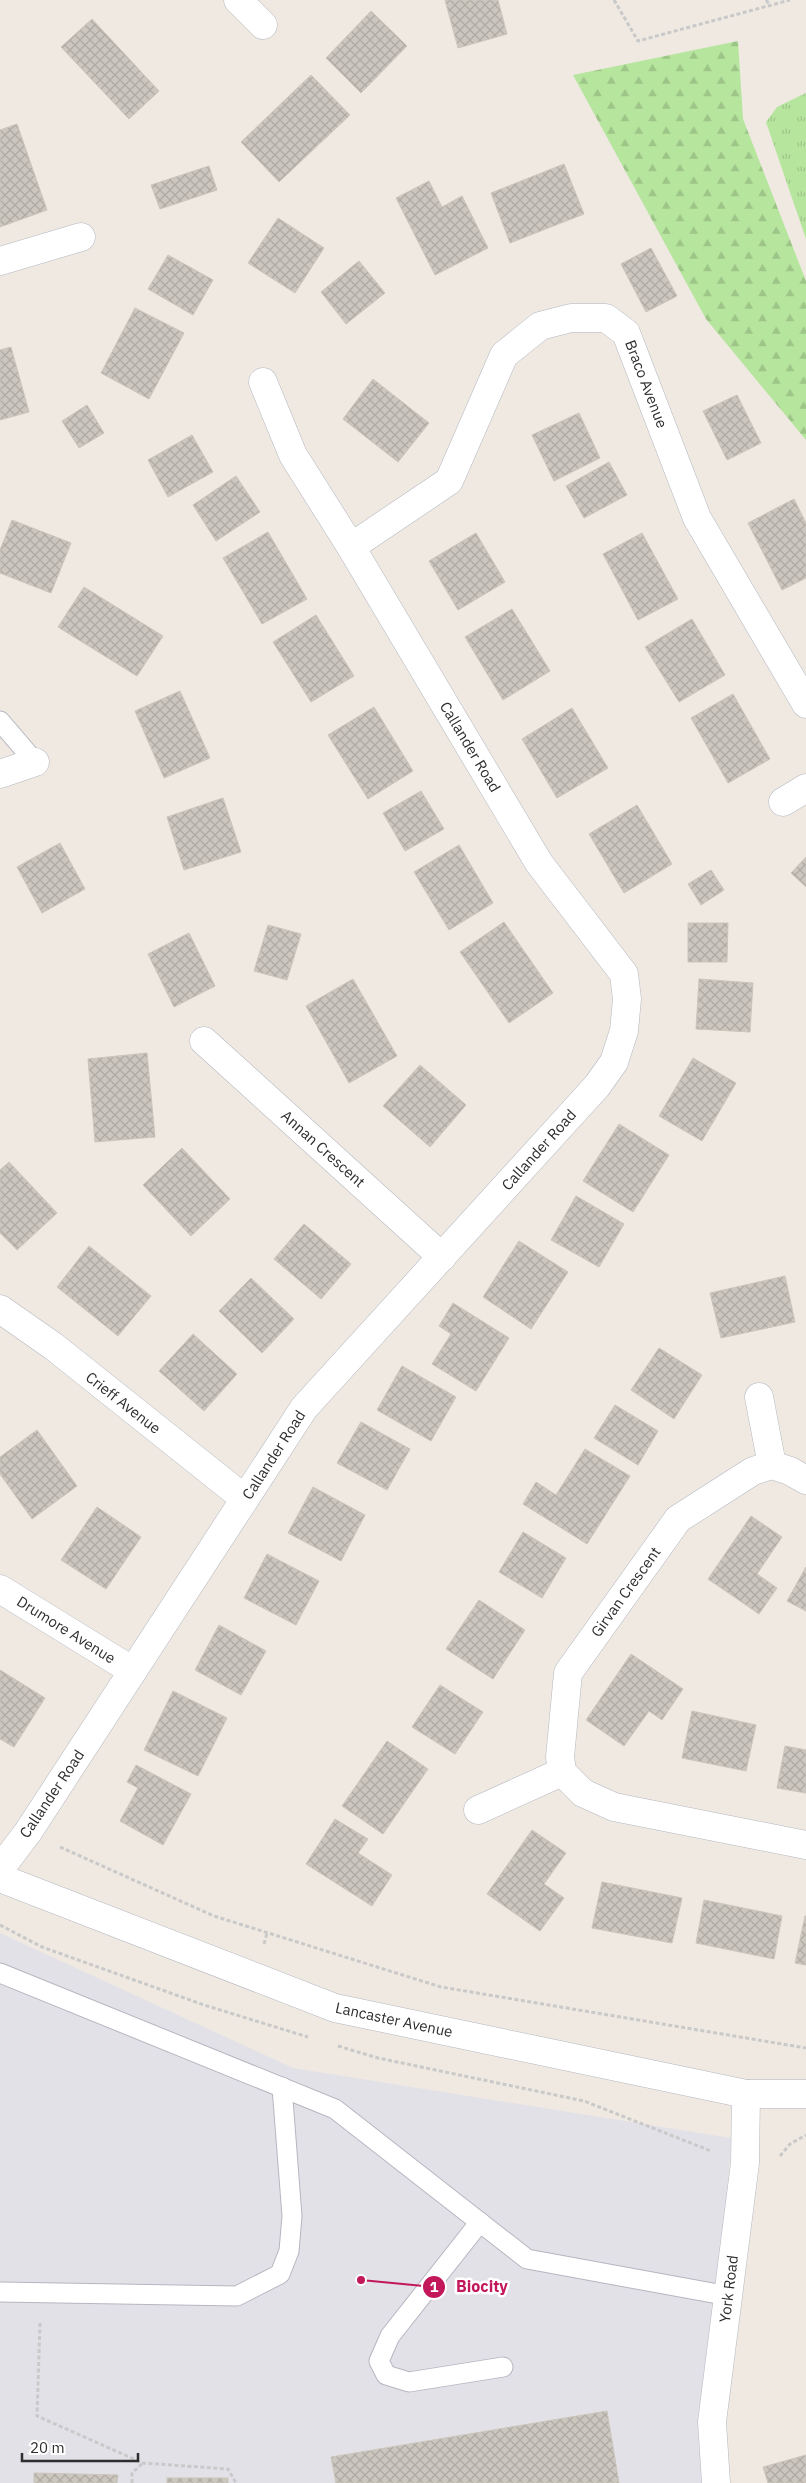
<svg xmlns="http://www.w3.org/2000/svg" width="806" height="2483" font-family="'IBM Plex Sans',sans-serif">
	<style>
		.industrial { fill: #e3e1e8 }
		.forest { fill: url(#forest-firs) }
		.park { fill: url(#park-tufts) }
		.building { fill: url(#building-cross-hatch); stroke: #cbc5ba }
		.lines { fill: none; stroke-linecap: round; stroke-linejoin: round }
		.lane-casing { stroke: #b4b7c1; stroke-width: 21 }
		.street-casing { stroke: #b4b7c1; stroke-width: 29 }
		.secondary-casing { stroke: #b4b7c1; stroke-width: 29 }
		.path { stroke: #c9c9c9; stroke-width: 3; stroke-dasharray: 4 2.5; stroke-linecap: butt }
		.lane { stroke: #fff; stroke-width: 19 }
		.street { stroke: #fff; stroke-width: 28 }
		.secondary { stroke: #fff; stroke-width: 28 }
		.labels { text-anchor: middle; stroke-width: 5; stroke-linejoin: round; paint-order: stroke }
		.street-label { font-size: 15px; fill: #2e2e2e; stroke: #fff }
		.leader { fill: none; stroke: #c2185b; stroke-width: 2 }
		.callout-dot { fill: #c2185b; stroke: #fff; stroke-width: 2 }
		.mark-label { font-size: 15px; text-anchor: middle; font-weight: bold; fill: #fff }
		.callout-label { font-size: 16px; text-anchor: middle; font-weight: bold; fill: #c2185b; stroke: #fff; stroke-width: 5; stroke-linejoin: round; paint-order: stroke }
	</style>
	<defs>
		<pattern id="forest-firs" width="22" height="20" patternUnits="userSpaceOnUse" patternTransform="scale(1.25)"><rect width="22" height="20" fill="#b6e59e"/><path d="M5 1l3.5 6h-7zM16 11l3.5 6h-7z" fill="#9dc588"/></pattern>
		<pattern id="park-tufts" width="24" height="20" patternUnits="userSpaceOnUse" patternTransform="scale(1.25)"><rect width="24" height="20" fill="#b6e59e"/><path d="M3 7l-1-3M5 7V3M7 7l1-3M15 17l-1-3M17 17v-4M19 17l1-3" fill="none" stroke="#9dc588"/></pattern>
		<pattern id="building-cross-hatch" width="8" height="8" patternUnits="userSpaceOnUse" patternTransform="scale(1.25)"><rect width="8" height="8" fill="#cbc7bf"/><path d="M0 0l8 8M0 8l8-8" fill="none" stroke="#afaba4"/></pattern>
	</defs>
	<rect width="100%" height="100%" fill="#efe9e1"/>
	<polygon class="industrial" points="0,1933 293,2068 731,2138 712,2422 710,2483 0,2483"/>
	<polygon class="forest" points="738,41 743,119 806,281 806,440 706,319 573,75"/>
	<polygon class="park" points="806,93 806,239 766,122 777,107"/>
	<g class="building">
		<polygon points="445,0 498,0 507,34 458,48"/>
		<polygon points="371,11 407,46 361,93 326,58"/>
		<polygon points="92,19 159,91 129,119 61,47"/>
		<polygon points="311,75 350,115 279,182 241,142"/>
		<polygon points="17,124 47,210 0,227 0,130"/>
		<polygon points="564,164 584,214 510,243 491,193"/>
		<polygon points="209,166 217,190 160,209 151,185"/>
		<polygon points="429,181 442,207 462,196 488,248 435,275 396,198"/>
		<polygon points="278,218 324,248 295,293 248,263"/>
		<polygon points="651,248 677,296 646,312 621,264"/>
		<polygon points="168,255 213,280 193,315 148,289"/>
		<polygon points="359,261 385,293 346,324 321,292"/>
		<polygon points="135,308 184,333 149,399 101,373"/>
		<polygon points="11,347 29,412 0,420 0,350"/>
		<polygon points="373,379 429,423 398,462 343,419"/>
		<polygon points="737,395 761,443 727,460 703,411"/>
		<polygon points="87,405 104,433 79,448 62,421"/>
		<polygon points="579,413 600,458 554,481 532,435"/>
		<polygon points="192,435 213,472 168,497 148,460"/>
		<polygon points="609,462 627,495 584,518 566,486"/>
		<polygon points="236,476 260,512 216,541 193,505"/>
		<polygon points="794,499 806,523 806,578 782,590 748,523"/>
		<polygon points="12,520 71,543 51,593 0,573 0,550"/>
		<polygon points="268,532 307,599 262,624 223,558"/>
		<polygon points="476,533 505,582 458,610 429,561"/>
		<polygon points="642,533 678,599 638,620 603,554"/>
		<polygon points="84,587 163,636 137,676 58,627"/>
		<polygon points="512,609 550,671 503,700 465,637"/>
		<polygon points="316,615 354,676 311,702 273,642"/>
		<polygon points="692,619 725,675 679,702 645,647"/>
		<polygon points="180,691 210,758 164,778 135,711"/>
		<polygon points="733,694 770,759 728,783 691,718"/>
		<polygon points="374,707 413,771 368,799 328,735"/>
		<polygon points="572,708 608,768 557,798 522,739"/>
		<polygon points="421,791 444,829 405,851 383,813"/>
		<polygon points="223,798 241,852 184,870 167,817"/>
		<polygon points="637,805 672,864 624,893 589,834"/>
		<polygon points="60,843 85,889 42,913 17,867"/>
		<polygon points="459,845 493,903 449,930 414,872"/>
		<polygon points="806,857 806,887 791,873"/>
		<polygon points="711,870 724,890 701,905 688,884"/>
		<polygon points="504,922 553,993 509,1023 460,952"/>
		<polygon points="688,923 728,923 727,962 688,962"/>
		<polygon points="268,925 301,934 287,980 254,971"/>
		<polygon points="189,933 215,986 174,1007 148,954"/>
		<polygon points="353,979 397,1056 349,1083 306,1006"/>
		<polygon points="699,979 753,983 750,1032 696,1029"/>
		<polygon points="147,1053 155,1137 95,1142 88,1059"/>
		<polygon points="693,1058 736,1083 702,1141 659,1116"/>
		<polygon points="420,1065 466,1105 430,1147 383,1106"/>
		<polygon points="619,1124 669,1155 633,1212 583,1181"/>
		<polygon points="182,1148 230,1199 191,1236 143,1185"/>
		<polygon points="9,1162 57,1213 17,1250 0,1233 0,1170"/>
		<polygon points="576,1196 624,1224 599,1267 551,1240"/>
		<polygon points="304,1224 351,1264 321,1299 274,1259"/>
		<polygon points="519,1241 568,1272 531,1329 483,1297"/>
		<polygon points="89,1246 151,1296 118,1336 57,1287"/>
		<polygon points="785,1276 795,1322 721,1338 710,1293"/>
		<polygon points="251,1278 294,1319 262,1353 219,1311"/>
		<polygon points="453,1303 509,1338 476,1391 432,1364 451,1334 439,1326"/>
		<polygon points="193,1334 237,1374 204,1411 159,1371"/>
		<polygon points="659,1348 702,1375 674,1419 631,1390"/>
		<polygon points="402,1366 456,1397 431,1441 377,1410"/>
		<polygon points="615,1405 658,1431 638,1465 594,1438"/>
		<polygon points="361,1422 410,1449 387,1490 337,1463"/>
		<polygon points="37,1430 77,1486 32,1519 0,1474 0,1457"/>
		<polygon points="585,1449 630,1476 587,1544 523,1504 536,1482 556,1495"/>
		<polygon points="313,1487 365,1515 341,1561 288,1533"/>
		<polygon points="97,1507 141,1537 106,1589 61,1560"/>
		<polygon points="751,1516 782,1537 757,1574 777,1588 759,1614 708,1579"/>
		<polygon points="523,1532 566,1558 542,1598 499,1572"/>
		<polygon points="267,1554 319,1581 296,1625 244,1598"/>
		<polygon points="806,1567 806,1611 787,1601"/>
		<polygon points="479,1600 525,1630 493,1679 446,1649"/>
		<polygon points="219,1625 266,1651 241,1695 195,1670"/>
		<polygon points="631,1654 683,1689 662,1720 649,1711 624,1746 586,1720"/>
		<polygon points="0,1670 45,1698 14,1747 0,1739"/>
		<polygon points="440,1685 483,1712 455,1754 412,1727"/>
		<polygon points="173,1691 227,1718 198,1776 144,1750"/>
		<polygon points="692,1711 756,1725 746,1771 682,1758"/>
		<polygon points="387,1741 428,1769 383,1834 342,1806"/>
		<polygon points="785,1746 806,1750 806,1793 777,1788"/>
		<polygon points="136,1765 191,1794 163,1845 120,1821 138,1788 127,1782"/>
		<polygon points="335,1819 368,1839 358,1853 392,1875 372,1906 306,1864"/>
		<polygon points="532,1830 566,1853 544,1884 564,1898 540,1931 487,1894"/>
		<polygon points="602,1882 682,1898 672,1943 592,1928"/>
		<polygon points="704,1900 782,1916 774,1959 696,1943"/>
		<polygon points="805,1916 806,1916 806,1965 795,1963"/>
		<polygon points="607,2411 619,2483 336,2483 331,2457"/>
		<polygon points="806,2455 806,2483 768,2483 763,2467"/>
		<polygon points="34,2473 118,2475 117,2483 34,2483"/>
		<rect x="167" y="2478" width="61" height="5"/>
	</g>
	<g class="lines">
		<g class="lane-casing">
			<g id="lane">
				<polyline points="0,721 35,762"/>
				<polyline points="0,1973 335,2109 527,2259 729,2296"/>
				<polyline points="480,2222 390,2336 379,2361 386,2375 409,2382 503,2367"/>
				<polyline points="0,2292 237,2296 280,2274 289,2251 292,2216 282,2087"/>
			</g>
		</g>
		<g class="street-casing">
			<g id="street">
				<polyline points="238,0 263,25"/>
				<polyline points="0,261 81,237"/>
				<polyline points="351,547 449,481 504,355 540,326 571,318 606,318 626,333 697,518 806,704"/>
				<polyline points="0,774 35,762"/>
				<polyline points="783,802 806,788"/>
				<polyline points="204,1041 442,1257"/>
				<polyline points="0,1309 53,1346 245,1499"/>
				<polyline points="759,1397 772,1465"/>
				<polyline points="806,1480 790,1471 772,1465 753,1471 678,1519 568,1673 560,1757 562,1772 583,1793 614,1807 806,1845"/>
				<polyline points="0,1589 133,1671"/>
				<polyline points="478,1810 562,1772"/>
				<polyline points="0,1869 28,1832 304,1408 597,1086 614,1062 624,1031 627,999 624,974 539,863 351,547 293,455 263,382"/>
				<polyline points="716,2483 712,2422 745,2163 746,2094"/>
			</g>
		</g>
		<g class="secondary-casing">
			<polyline id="secondary" points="0,1878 335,2008 746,2094 806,2094"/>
		</g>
		<g class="path">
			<polyline points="614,0 638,41 790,0"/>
			<polyline points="766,0 770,5"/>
			<polyline points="60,1847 214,1916 441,1987 806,2048"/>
			<polyline points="0,1925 42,1947 204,2005 308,2037"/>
			<polyline points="264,1944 267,1933"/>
			<polyline points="338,2046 378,2058 584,2101 711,2151"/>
			<polyline points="780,2156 790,2144 806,2135"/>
			<polyline points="40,2323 37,2416 143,2463 228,2469 236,2483"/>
			<polyline points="132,2483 132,2473 143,2463"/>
		</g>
		<use href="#lane" class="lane"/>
		<use href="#street" class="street"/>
		<use href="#secondary" class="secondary"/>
	</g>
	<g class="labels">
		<g class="street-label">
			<text transform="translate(646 384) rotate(69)" y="5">Braco Avenue</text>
			<text transform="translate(470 747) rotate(59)" y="5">Callander Road</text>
			<text transform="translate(323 1149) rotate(42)" y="5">Annan Crescent</text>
			<text transform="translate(539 1150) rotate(-48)" y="5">Callander Road</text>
			<text transform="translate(123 1403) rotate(38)" y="5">Crieff Avenue</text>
			<text transform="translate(274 1455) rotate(-57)" y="5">Callander Road</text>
			<text transform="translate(626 1592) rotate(-54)" y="5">Girvan Crescent</text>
			<text transform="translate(66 1630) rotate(32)" y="5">Drumore Avenue</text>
			<text transform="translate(52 1794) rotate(-56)" y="5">Callander Road</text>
			<text transform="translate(394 2020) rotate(12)" y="5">Lancaster Avenue</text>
			<text transform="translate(729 2289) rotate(-83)" y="5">York Road</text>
		</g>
	</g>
	<path class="leader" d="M361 2280L434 2287"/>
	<g class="callout-dot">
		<circle cx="361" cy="2280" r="5"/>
		<circle cx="434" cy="2287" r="12"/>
	</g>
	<g class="mark-label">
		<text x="434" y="2292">1</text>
	</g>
	<g class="callout-label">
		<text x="482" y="2292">Biocity</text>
	</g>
	<path d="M22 2453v8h116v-8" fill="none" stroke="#2e2e2e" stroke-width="2.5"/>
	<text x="30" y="2453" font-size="15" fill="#2e2e2e" stroke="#ffffff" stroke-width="4" paint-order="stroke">20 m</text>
</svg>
